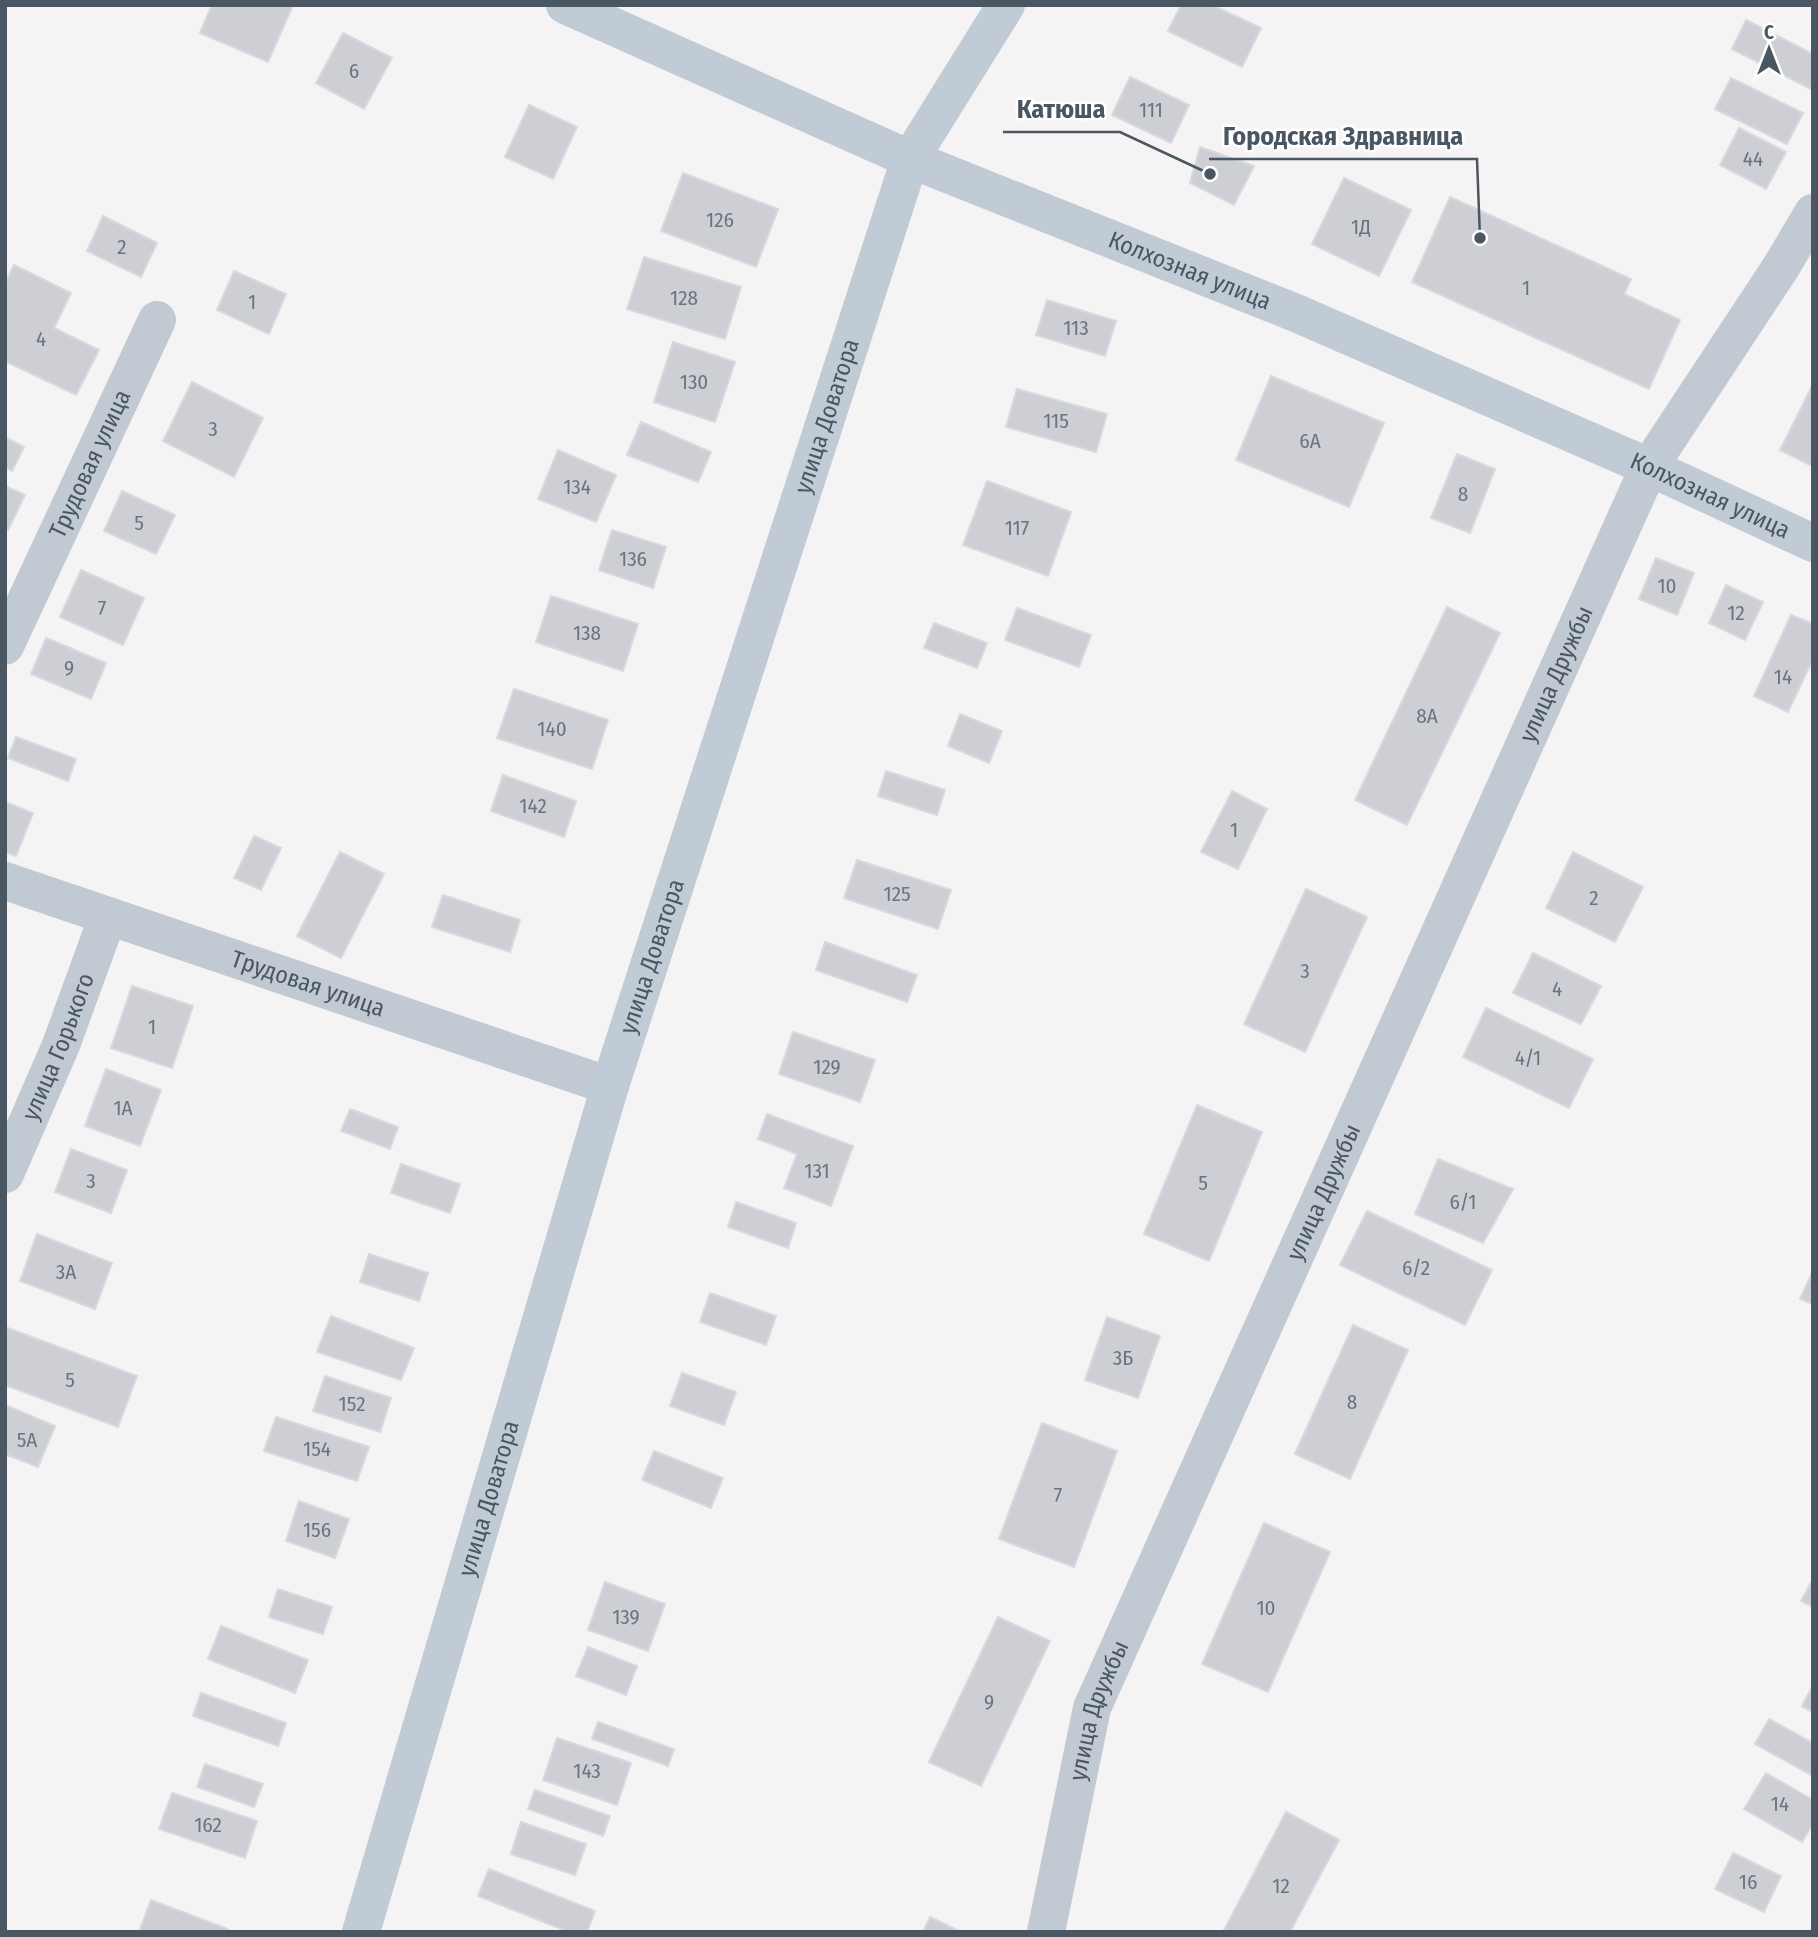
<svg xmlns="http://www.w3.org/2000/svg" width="1818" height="1937" font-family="'Fira Sans Condensed',sans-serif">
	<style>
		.building { fill: #cdcfd5; stroke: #d7d9de; stroke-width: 2 }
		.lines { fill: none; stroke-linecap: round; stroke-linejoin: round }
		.street { stroke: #c1cad2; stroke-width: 38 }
		.secondary { stroke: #c1cbd6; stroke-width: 38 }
		.labels { text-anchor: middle; stroke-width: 5; stroke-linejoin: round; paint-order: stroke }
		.number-label { font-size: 21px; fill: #6b747e }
		.street-label { font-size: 24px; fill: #4a5661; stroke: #fff }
		.leader { fill: none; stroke: #4a5661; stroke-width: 2.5 }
		.callout-dot { fill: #4a5661; stroke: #fff; stroke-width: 2.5 }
		.callout-label { font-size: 26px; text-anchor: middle; font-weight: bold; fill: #4a5661; stroke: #fff; stroke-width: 5; stroke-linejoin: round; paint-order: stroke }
	</style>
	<rect width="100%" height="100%" fill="#f5f3f3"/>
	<g class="building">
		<polygon points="212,5 293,5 268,62 200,33"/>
		<polygon points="1181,5 1212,5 1261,28 1242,67 1168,31"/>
		<polygon points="1746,20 1813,54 1813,90 1732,49"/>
		<polygon points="343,33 392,58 364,109 316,83"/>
		<polygon points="1130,77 1189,105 1171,143 1112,115"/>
		<polygon points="1731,78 1803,113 1787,144 1715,109"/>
		<polygon points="529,105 577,127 553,179 505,157"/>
		<polygon points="1739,128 1786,152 1766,189 1720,165"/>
		<polygon points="1200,147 1254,166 1234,205 1190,183"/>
		<polygon points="683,173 778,209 756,267 661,231"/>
		<polygon points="1344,178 1411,210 1379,276 1312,244"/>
		<polygon points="1450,197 1631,279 1624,294 1680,320 1649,389 1412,282"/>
		<polygon points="103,216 157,243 141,277 87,251"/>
		<polygon points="644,257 741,287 725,339 627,309"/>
		<polygon points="14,265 71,293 54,328 99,350 76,395 5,361 5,283"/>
		<polygon points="234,271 286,294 269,334 217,310"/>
		<polygon points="1047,300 1116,321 1105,356 1036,335"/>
		<polygon points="673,342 735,362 715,422 654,402"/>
		<polygon points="1271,376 1384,423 1349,507 1236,460"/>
		<polygon points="192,382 263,418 234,477 163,441"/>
		<polygon points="1813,384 1813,465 1812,466 1780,450"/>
		<polygon points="1017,389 1107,414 1096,452 1006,427"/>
		<polygon points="641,422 711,452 698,482 627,455"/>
		<polygon points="5,437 24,447 12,471 5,467"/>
		<polygon points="558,450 616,475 596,522 538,499"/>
		<polygon points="1457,454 1495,469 1470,533 1431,518"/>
		<polygon points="987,481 1071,512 1048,576 963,545"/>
		<polygon points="5,486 25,495 8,530 5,529"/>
		<polygon points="122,491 175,515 156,554 104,531"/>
		<polygon points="612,530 666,547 653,588 599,570"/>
		<polygon points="1656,558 1694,573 1677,615 1639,599"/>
		<polygon points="81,570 144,598 123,645 60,617"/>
		<polygon points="1726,585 1763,602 1745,640 1709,623"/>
		<polygon points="551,596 638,624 623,671 536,642"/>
		<polygon points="1447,607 1500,633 1407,825 1355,800"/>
		<polygon points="1017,608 1091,635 1079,667 1005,640"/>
		<polygon points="1791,615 1813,624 1813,659 1788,712 1754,696"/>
		<polygon points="934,623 987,643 977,668 924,648"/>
		<polygon points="46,638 106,663 91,699 31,674"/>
		<polygon points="514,689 608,720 592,769 497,738"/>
		<polygon points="960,714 1002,731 989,763 948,746"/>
		<polygon points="16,737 76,759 68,781 8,758"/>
		<polygon points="886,771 945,790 937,815 878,796"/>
		<polygon points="503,775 576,801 564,837 491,811"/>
		<polygon points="1232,791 1267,809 1238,869 1201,852"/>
		<polygon points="5,802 33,813 16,856 5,852"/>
		<polygon points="254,836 281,848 261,890 234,878"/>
		<polygon points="340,852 384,874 341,958 297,936"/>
		<polygon points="1573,852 1643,887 1615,942 1546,908"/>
		<polygon points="857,860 951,890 938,929 844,898"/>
		<polygon points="1306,889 1367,917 1305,1052 1244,1024"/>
		<polygon points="443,895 520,920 510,952 432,927"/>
		<polygon points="825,942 917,975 907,1002 816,970"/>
		<polygon points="1533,953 1601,986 1581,1024 1513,993"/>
		<polygon points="132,986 193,1006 172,1068 111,1048"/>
		<polygon points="1486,1008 1593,1059 1569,1108 1463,1057"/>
		<polygon points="793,1032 875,1060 860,1102 779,1074"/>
		<polygon points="106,1069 161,1090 140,1146 85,1126"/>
		<polygon points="1197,1105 1262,1132 1209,1261 1144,1234"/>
		<polygon points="350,1109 398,1127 390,1149 341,1131"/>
		<polygon points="767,1114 853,1146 831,1206 784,1188 797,1154 758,1139"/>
		<polygon points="71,1149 127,1170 111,1213 55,1192"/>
		<polygon points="1438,1159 1513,1189 1483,1243 1415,1214"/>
		<polygon points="401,1164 460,1184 450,1213 391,1193"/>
		<polygon points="736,1202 796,1223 788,1248 728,1227"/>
		<polygon points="1367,1211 1492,1270 1465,1325 1340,1265"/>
		<polygon points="37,1234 112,1263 95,1309 20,1281"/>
		<polygon points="369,1254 428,1273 419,1301 360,1282"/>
		<polygon points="1813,1271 1813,1304 1800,1299"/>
		<polygon points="710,1293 776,1316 766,1345 700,1322"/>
		<polygon points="331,1316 414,1348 401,1380 317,1352"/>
		<polygon points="1107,1317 1160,1336 1138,1398 1085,1380"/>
		<polygon points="1353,1325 1408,1350 1350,1479 1295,1454"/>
		<polygon points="5,1327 137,1376 118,1427 5,1385"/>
		<polygon points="682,1373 736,1392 724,1425 670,1406"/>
		<polygon points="325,1376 391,1398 380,1432 313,1411"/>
		<polygon points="5,1405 55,1426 38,1467 5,1454"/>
		<polygon points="276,1417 369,1447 357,1481 264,1451"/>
		<polygon points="1042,1423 1117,1451 1074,1567 999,1539"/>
		<polygon points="654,1451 723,1478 711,1508 642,1480"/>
		<polygon points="299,1501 349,1519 335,1558 286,1541"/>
		<polygon points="1264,1523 1330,1552 1268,1692 1202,1664"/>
		<polygon points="1813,1579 1813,1607 1801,1601"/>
		<polygon points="605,1582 665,1604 648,1651 588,1630"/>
		<polygon points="278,1589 332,1607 323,1634 269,1617"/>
		<polygon points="998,1617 1050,1641 981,1786 929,1762"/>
		<polygon points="221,1626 308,1660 295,1693 208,1659"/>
		<polygon points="588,1647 637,1666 626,1695 576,1676"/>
		<polygon points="1813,1685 1813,1712 1802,1706"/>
		<polygon points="201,1693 286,1723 278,1746 193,1716"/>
		<polygon points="1769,1719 1813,1743 1813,1776 1755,1744"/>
		<polygon points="598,1722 674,1749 668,1766 592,1739"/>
		<polygon points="557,1738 631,1763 617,1805 543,1780"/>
		<polygon points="205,1764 263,1784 254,1807 197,1787"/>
		<polygon points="1766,1773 1813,1800 1813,1824 1802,1842 1744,1809"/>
		<polygon points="535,1790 610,1816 603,1836 528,1809"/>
		<polygon points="172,1793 257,1821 245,1858 159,1829"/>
		<polygon points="1286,1812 1339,1840 1290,1932 1223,1932"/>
		<polygon points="521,1822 586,1844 575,1875 511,1854"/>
		<polygon points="1733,1853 1781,1876 1764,1912 1715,1889"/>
		<polygon points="489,1869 595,1911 587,1932 569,1932 478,1896"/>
		<polygon points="151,1900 228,1929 227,1932 139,1932"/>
		<polygon points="930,1917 961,1932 923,1932"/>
	</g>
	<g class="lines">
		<g class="street">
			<path id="s1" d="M5 646 157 320"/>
			<path id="s2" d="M5 881 610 1086"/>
			<path id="s3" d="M5 1174 61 1045 108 916"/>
			<path id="s4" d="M1046 1932 1092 1708 1649 467 1781 267 1813 213"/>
		</g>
		<g class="secondary">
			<path id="s5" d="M565 5 910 159 1296 313 1649 467 1813 543"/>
			<path id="s6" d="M361 1932 610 1086 910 159 1006 5"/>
		</g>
	</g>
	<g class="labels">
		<g class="number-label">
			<text x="354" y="78">6</text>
			<text x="1151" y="117">111</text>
			<text x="1753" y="166">44</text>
			<text x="720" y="227">126</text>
			<text x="1361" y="234">1Д</text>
			<text x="122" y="254">2</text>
			<text x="1526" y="295">1</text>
			<text x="684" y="305">128</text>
			<text x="252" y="309">1</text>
			<text x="1076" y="335">113</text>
			<text x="41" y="346">4</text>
			<text x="694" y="389">130</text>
			<text x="1056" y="428">115</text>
			<text x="213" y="436">3</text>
			<text x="1310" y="448">6А</text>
			<text x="577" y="494">134</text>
			<text x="1463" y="501">8</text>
			<text x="139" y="530">5</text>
			<text x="1017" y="535">117</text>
			<text x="633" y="566">136</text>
			<text x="1667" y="593">10</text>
			<text x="102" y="615">7</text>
			<text x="1736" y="620">12</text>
			<text x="587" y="640">138</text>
			<text x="69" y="675">9</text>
			<text x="1783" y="684">14</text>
			<text x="1427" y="723">8А</text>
			<text x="552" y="736">140</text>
			<text x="533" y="813">142</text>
			<text x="1234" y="837">1</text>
			<text x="897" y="901">125</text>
			<text x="1594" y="905">2</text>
			<text x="1305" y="978">3</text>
			<text x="1557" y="996">4</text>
			<text x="152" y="1034">1</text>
			<text x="1528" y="1065">4/1</text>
			<text x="827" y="1074">129</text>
			<text x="123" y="1115">1А</text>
			<text x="817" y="1178">131</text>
			<text x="91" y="1188">3</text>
			<text x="1203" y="1190">5</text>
			<text x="1463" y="1209">6/1</text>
			<text x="1416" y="1275">6/2</text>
			<text x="66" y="1279">3А</text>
			<text x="1123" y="1365">3Б</text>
			<text x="70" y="1387">5</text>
			<text x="1352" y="1409">8</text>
			<text x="352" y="1411">152</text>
			<text x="27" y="1447">5А</text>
			<text x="317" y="1456">154</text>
			<text x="1058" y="1502">7</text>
			<text x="317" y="1537">156</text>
			<text x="1266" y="1615">10</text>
			<text x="626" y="1624">139</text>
			<text x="989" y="1709">9</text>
			<text x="587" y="1778">143</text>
			<text x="1780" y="1811">14</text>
			<text x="208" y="1832">162</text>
			<text x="1748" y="1889">16</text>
			<text x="1281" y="1893">12</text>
		</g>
		<g class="street-label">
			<text dy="8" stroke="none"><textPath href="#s5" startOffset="679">Колхозная улица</textPath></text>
			<text dy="8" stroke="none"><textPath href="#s6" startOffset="1586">улица Доватора</textPath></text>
			<text dy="8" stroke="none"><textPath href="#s1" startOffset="201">Трудовая улица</textPath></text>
			<text dy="8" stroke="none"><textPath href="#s5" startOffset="1246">Колхозная улица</textPath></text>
			<text dy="8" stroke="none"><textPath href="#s4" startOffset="1362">улица Дружбы</textPath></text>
			<text dy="8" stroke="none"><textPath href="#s6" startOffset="1018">улица Доватора</textPath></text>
			<text dy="8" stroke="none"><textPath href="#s2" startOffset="320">Трудовая улица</textPath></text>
			<text dy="8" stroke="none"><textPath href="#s3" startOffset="138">улица Горького</textPath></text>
			<text dy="8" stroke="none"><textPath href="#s4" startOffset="794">улица Дружбы</textPath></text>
			<text dy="8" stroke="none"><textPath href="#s6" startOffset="452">улица Доватора</textPath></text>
			<text dy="8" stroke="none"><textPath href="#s4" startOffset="228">улица Дружбы</textPath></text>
		</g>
	</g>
	<path class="leader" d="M1210 174L1120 132H1003M1480 238L1477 159H1209"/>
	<g class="callout-dot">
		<circle cx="1210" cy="174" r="7"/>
		<circle cx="1480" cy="238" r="7"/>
	</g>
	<g class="callout-label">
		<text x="1061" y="118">Катюша</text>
		<text x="1343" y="145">Городская Здравница</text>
	</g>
	<rect width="1818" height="1937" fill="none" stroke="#4a5661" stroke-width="14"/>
	<g transform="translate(1769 49)" stroke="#ffffff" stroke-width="5" paint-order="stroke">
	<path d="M0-5L12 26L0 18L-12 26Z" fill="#4a5661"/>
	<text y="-10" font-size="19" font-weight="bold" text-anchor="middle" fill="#4a5661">С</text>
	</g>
</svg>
